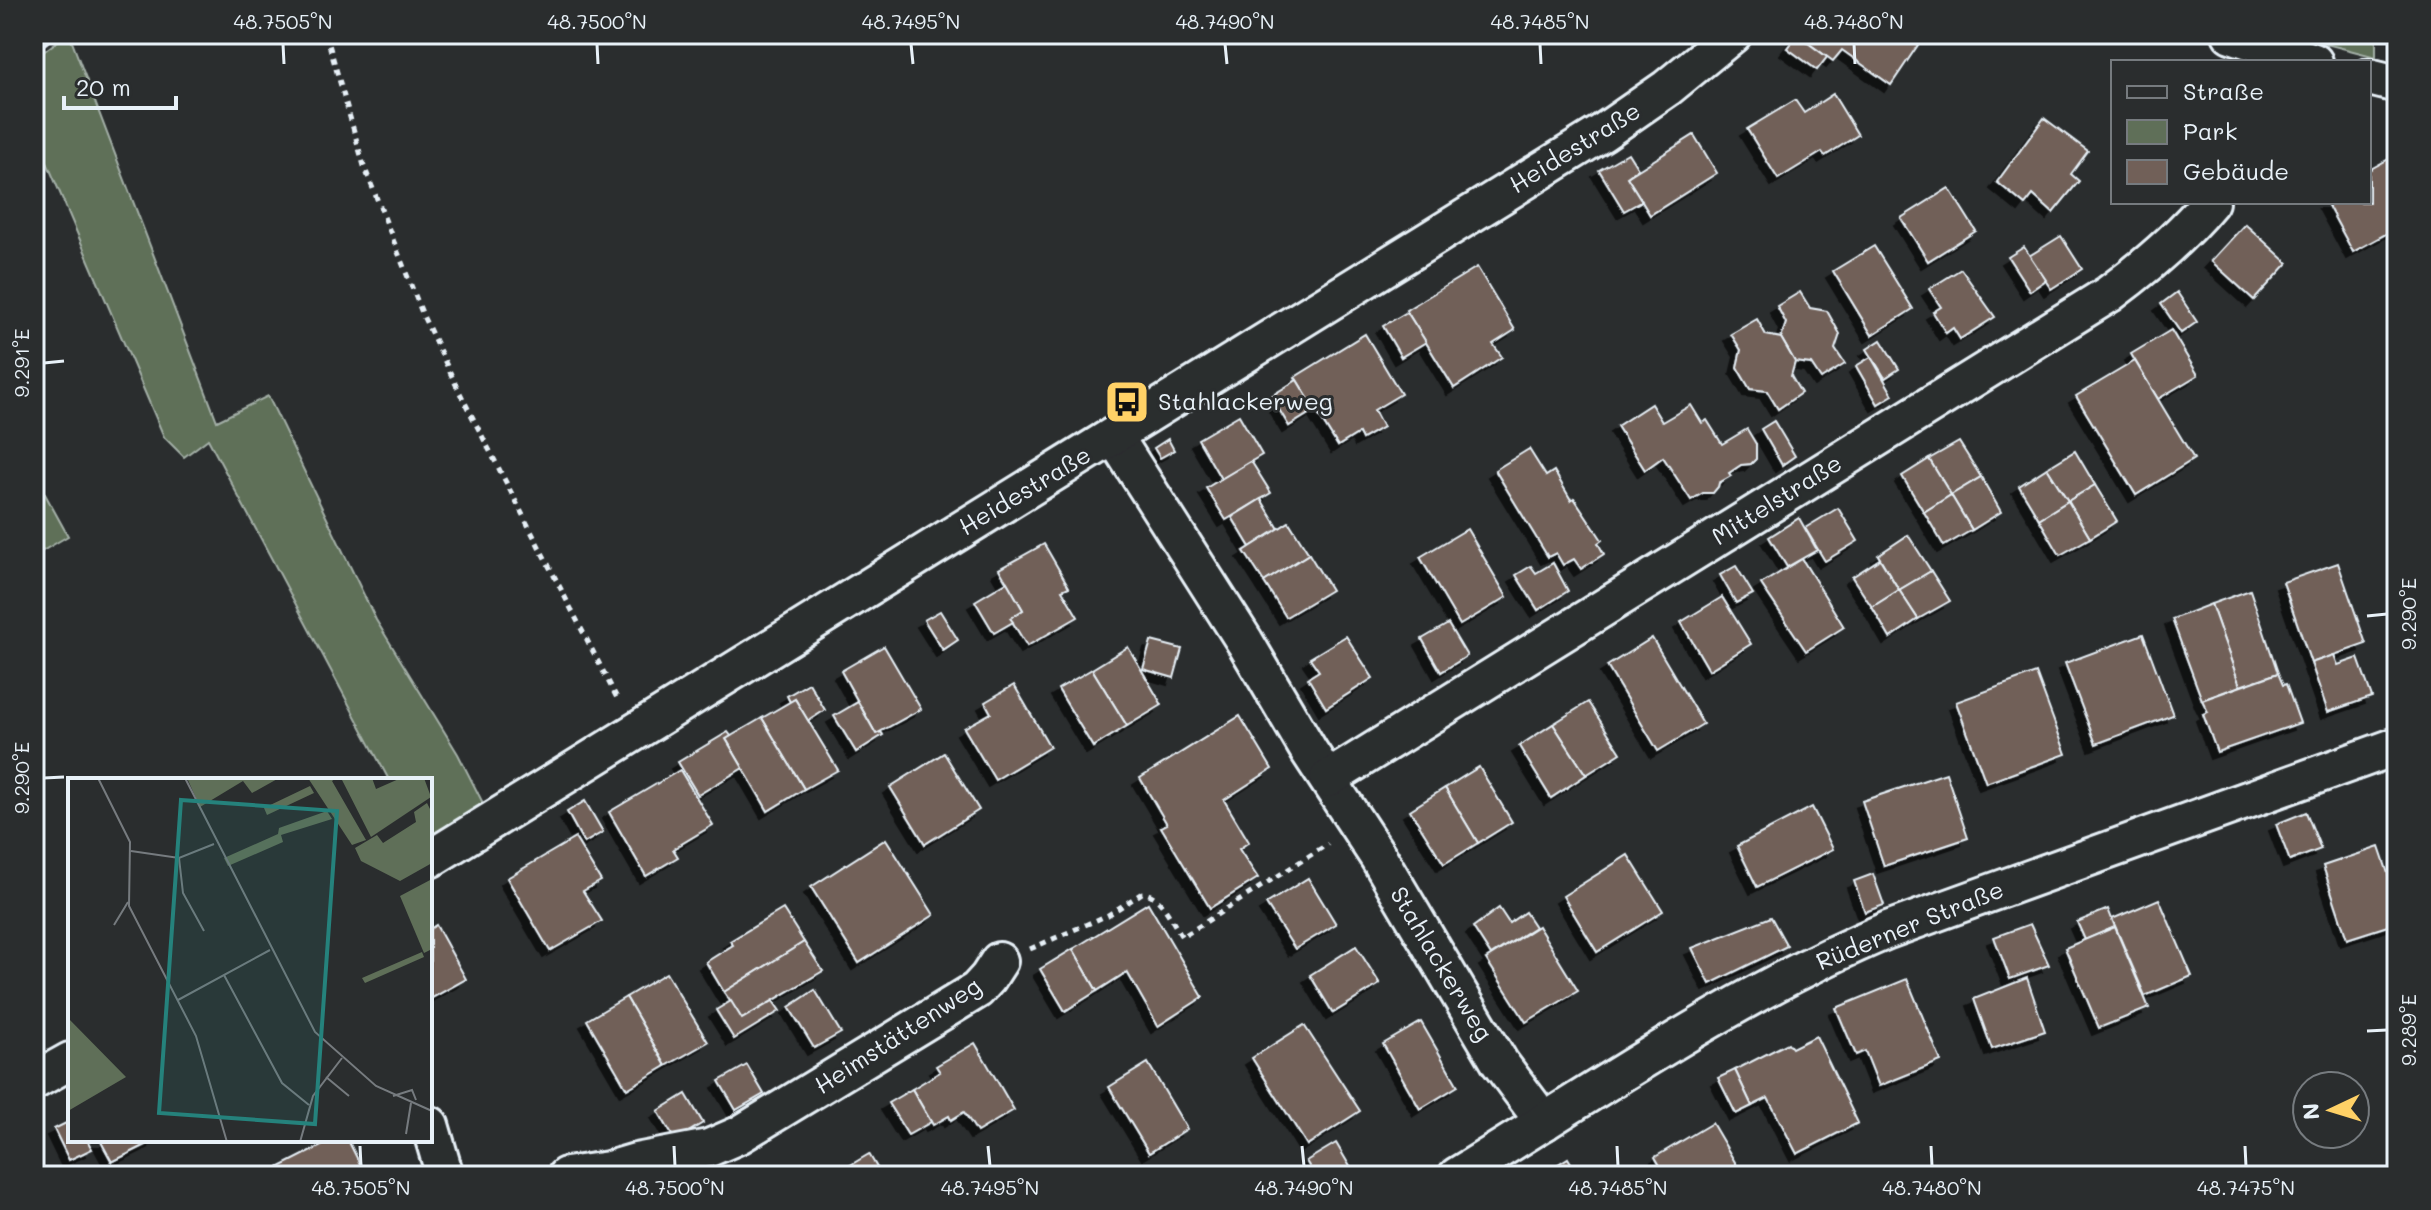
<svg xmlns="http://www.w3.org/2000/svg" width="2431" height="1210" font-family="Mali,sans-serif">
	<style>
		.green { fill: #5f6f58; stroke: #a4b0a8; stroke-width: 2 }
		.building { fill: #716058; stroke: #e8f1f8; stroke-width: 2; filter: url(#shadow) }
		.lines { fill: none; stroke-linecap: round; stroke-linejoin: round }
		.minor-casing { stroke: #e8f1f8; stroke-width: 42 }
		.path { stroke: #e8f1f8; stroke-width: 5; stroke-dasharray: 6 6; stroke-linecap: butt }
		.minor { stroke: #2a2d2e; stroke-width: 36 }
		.ticks { fill: none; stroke: #e8f1f8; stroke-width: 3 }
		.labels { text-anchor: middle; stroke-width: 6; stroke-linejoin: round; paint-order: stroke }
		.street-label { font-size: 24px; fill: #e8f1f8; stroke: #2a2d2e }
		.poi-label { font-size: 24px; fill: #e8f1f8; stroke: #2a2d2e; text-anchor: start }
		.inset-road { fill: none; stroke: #767b7f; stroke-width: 2 }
		.view { fill: #25827c; fill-opacity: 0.15; stroke: #25827c; stroke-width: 4 }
		.inset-edge { fill: none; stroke: #e8f1f8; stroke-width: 4 }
		.neatline { fill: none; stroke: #e8f1f8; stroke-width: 3 }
		.ticks-label { font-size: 20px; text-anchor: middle; fill: #e8f1f8 }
	</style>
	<defs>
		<filter id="shadow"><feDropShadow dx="-7" dy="7" stdDeviation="0" flood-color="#0009"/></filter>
	</defs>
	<rect width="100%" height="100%" fill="#2a2d2e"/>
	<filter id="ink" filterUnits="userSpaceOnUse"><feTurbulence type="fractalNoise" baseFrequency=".0125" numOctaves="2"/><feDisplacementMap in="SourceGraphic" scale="16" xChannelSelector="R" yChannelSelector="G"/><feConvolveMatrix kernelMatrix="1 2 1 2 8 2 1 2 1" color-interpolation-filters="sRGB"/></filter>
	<g filter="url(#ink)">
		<g class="green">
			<polygon points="67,34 69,34 217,421 268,396 376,620 458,754 485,807 430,840 430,780 389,780 208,439 184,457 164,437 34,132 34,59"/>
			<polygon points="2288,34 2376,34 2376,57"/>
			<polygon points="34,474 68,536 34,556"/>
		</g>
		<g class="building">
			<polygon points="1808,34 1909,34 1920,42 1891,85 1842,50 1833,61 1804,40"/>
			<polygon points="1797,35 1827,57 1817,70 1787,48"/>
			<polygon points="1833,94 1858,135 1825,156 1822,152 1778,179 1747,129 1795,100 1804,113"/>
			<polygon points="2044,118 2088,151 2071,174 2079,181 2053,213 2033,195 2025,205 1997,182"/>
			<polygon points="1694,135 1717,173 1650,215 1627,177"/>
			<polygon points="1628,153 1638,169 1627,177 1642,201 1624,211 1599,170"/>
			<polygon points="2396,155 2397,228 2353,252 2326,202 2369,202 2369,170"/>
			<polygon points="1949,188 1976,231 1928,261 1901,218"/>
			<polygon points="2245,224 2288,263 2254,300 2211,261"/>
			<polygon points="2061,236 2082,269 2051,289 2029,256"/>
			<polygon points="1874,246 1913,309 1872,335 1833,271"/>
			<polygon points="2024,247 2046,280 2030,291 2008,257"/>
			<polygon points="1477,267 1515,330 1493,344 1502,357 1454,388 1406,310"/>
			<polygon points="1961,269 1995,317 1960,339 1953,328 1946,333 1933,312 1941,307 1929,289"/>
			<polygon points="1800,292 1810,308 1827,311 1840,334 1835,349 1845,364 1821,379 1811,364 1795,362 1781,338 1786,323 1777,306"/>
			<polygon points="2177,292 2197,322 2181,333 2161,304"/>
			<polygon points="1407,312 1426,342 1401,357 1383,326"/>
			<polygon points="1757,319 1766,335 1781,338 1795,362 1791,376 1801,393 1778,409 1767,391 1750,389 1737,367 1741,350 1731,334"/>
			<polygon points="2171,330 2198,375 2158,399 2131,354"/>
			<polygon points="1365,334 1401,394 1374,410 1383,427 1362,439 1359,433 1338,446 1295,377"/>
			<polygon points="1881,340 1899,369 1885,378 1867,349"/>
			<polygon points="1871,357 1893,395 1878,404 1856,366"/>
			<polygon points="2135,361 2194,459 2136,495 2076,396"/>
			<polygon points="1297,380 1315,410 1289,426 1271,396"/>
			<polygon points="1651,404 1662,422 1691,405 1702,423 1707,420 1722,444 1747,429 1756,444 1756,459 1751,464 1741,465 1729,473 1731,476 1719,483 1718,487 1713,493 1703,493 1691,500 1663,457 1645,470 1617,426"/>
			<polygon points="1239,415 1262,455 1221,479 1198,439"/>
			<polygon points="1774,421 1795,456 1782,465 1761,429"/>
			<polygon points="1168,439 1174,450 1160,458 1154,448"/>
			<polygon points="1959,442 1981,477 1951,495 1929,459"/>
			<polygon points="1529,449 1546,476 1554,471 1571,500 1574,498 1602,540 1598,543 1604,554 1581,569 1574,559 1563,565 1556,553 1548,557 1495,470"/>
			<polygon points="2075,451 2095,485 2068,501 2047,468"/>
			<polygon points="1929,459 1951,495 1924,512 1902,476"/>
			<polygon points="1251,461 1271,493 1226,520 1206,488"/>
			<polygon points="2047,468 2068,501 2039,519 2019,486"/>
			<polygon points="1981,477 2001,512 1972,530 1951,495"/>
			<polygon points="2095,485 2117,521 2090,538 2068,501"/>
			<polygon points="1951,495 1972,530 1944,546 1924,512"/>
			<polygon points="1261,499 1279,529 1250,547 1232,517"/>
			<polygon points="2068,501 2090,538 2060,555 2039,519"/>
			<polygon points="1838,508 1858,541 1825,561 1805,528"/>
			<polygon points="1799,518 1817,550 1787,567 1769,537"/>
			<polygon points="1289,522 1309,554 1264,582 1244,551"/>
			<polygon points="1467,529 1507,597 1460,625 1420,557"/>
			<polygon points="1908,535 1931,571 1899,590 1878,555"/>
			<polygon points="1044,544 1069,587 1062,590 1078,617 1027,646 1010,618 1023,610 999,569"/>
			<polygon points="1309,554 1331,590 1286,617 1264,582"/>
			<polygon points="1802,559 1844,627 1806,651 1761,584"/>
			<polygon points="1880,559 1899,590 1872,607 1852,577"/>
			<polygon points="1553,563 1568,591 1538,610 1516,575 1531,566 1536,573"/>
			<polygon points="2338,563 2366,644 2311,663 2283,582"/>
			<polygon points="1736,566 1753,594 1736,603 1720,575"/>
			<polygon points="1931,571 1950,601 1918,619 1899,590"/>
			<polygon points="1007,582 1023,610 1010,618 1013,622 994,633 975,601"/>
			<polygon points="1899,590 1918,619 1890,638 1872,607"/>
			<polygon points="2250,590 2278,673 2240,686 2211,604"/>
			<polygon points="1722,597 1751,644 1709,670 1681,622"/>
			<polygon points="2211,604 2240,686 2202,700 2172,619"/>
			<polygon points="940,611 958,640 943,650 924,620"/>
			<polygon points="1448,624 1467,656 1441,672 1422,639"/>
			<polygon points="2143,634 2173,715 2096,744 2065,663"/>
			<polygon points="1346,636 1373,678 1326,708 1308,678 1319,671 1310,658"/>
			<polygon points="1652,638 1703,724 1658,751 1607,666"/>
			<polygon points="1151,641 1182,649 1174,678 1143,669"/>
			<polygon points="884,646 921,709 876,734 841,671"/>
			<polygon points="1128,647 1162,705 1127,726 1092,669"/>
			<polygon points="2334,655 2338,665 2358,658 2372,697 2328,712 2311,663"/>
			<polygon points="1092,669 1127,726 1093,747 1058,689"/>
			<polygon points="2036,673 2066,754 1986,783 1956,702"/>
			<polygon points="2278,673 2283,685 2286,684 2300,723 2217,752 2203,714 2208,712 2202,700"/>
			<polygon points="809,683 825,710 808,721 795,699 790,702 787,696"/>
			<polygon points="1014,685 1050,747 995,780 964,728 991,713 985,702"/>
			<polygon points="795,699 838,770 804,789 762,718"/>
			<polygon points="858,702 876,734 881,732 883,735 856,752 834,716"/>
			<polygon points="1588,702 1621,753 1586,775 1553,724"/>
			<polygon points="1240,716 1272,769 1224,800 1249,842 1239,849 1258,878 1210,908 1161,827 1167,824 1140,778"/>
			<polygon points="762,718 804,789 768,811 726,739"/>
			<polygon points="1553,724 1586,775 1551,798 1519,746"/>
			<polygon points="728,732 731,736 726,739 743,768 698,795 678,762"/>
			<polygon points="944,753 979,810 925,844 890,787"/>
			<polygon points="1479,767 1512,822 1478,843 1445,788"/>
			<polygon points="680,770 713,825 673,849 678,857 646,876 609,812"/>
			<polygon points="1946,773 1968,838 1884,866 1862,801"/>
			<polygon points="1445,788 1478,843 1444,864 1410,810"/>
			<polygon points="585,801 603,832 584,843 567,812"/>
			<polygon points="1812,807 1833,849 1757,887 1737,846"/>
			<polygon points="2306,812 2321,849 2290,861 2276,824"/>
			<polygon points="575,838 601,881 583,891 602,921 550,951 507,878"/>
			<polygon points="886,839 934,915 859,963 811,887"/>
			<polygon points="2379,847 2397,900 2397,923 2347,939 2323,866"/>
			<polygon points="1628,855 1663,911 1597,952 1563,896"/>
			<polygon points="1873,874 1884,905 1865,912 1854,881"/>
			<polygon points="1308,878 1336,924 1295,949 1266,904"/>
			<polygon points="2159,899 2192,976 2145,996 2112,919"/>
			<polygon points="1148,903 1203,997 1158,1026 1127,972 1097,991 1073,949"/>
			<polygon points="1499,908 1509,923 1525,912 1535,927 1491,955 1473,927"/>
			<polygon points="783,909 804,942 724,992 706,962 733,945 730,941"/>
			<polygon points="2108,909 2115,927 2085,940 2077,922"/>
			<polygon points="1771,917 1787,946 1710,984 1692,948"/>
			<polygon points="2030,924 2049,965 2010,979 1994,937"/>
			<polygon points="436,925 466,979 430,999 430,929"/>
			<polygon points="1538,926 1578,991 1526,1022 1486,959"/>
			<polygon points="2115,927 2149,1008 2099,1028 2065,948"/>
			<polygon points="804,942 823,971 742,1019 724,992"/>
			<polygon points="1356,946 1380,984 1333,1013 1310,975"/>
			<polygon points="1073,949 1097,991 1065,1011 1040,969"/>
			<polygon points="666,973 708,1042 666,1066 626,997"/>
			<polygon points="2027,978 2045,1031 1992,1049 1974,999"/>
			<polygon points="1907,979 1941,1061 1879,1086 1865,1051 1856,1055 1836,1008"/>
			<polygon points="815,990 841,1033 814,1048 789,1007"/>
			<polygon points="626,997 666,1066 627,1089 587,1020"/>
			<polygon points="731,1001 742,1019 773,1001 780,1011 734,1039 716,1010"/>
			<polygon points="1421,1022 1458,1086 1420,1109 1383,1044"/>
			<polygon points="1304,1025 1360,1111 1307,1145 1252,1058"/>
			<polygon points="1816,1036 1858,1123 1797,1154 1768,1098 1752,1106 1735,1070 1788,1043 1792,1048"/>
			<polygon points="975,1043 1014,1110 977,1132 964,1112 951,1120 949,1116 933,1125 912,1089 940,1072 936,1066"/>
			<polygon points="1148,1063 1187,1129 1149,1153 1109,1087"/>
			<polygon points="747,1065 764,1094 736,1110 719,1081"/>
			<polygon points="1735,1070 1752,1106 1736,1114 1718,1078"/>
			<polygon points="912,1089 931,1122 908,1135 888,1103"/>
			<polygon points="686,1094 703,1123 675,1140 658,1111"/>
			<polygon points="70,1121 70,1140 87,1140 92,1149 69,1160 54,1129"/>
			<polygon points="1712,1123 1742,1174 1739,1176 1666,1176 1655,1157"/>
			<polygon points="100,1140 156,1140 112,1162"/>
			<polygon points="333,1140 348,1140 366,1176 269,1176 268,1173"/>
			<polygon points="1336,1143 1355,1175 1315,1176 1306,1161"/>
			<polygon points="869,1154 882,1176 832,1176"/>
			<polygon points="1568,1158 1579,1176 1539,1176"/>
		</g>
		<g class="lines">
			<g class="minor-casing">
				<g id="minor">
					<polyline points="2231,34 2314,62"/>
					<polyline points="2369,77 2397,84"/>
					<polyline points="1114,436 1245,642 1309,751 1379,858 1500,1063 1544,1122"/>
					<path d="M1328 779 2109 294C2147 266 2180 238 2210 202"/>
					<polyline points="430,859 1602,133 1667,88 1733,34"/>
					<polyline points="34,1081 70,1061"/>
					<polyline points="430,1125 445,1176"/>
					<polyline points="566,1176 609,1170 636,1162 709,1148 739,1135 977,990 988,978 999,961"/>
					<path d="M1457 1176C1598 1090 1735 994 1888 930L2397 746"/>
				</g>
			</g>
			<g class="path">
				<polyline points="326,34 364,166 424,318 459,391 619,702"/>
				<polyline points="34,51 56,34"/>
				<path d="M1030 949 1108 915 1142 893C1160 892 1173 924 1182 937L1328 844"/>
			</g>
			<use href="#minor" class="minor"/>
		</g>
	</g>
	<path class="ticks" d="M283 44 284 64M597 44 598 64M911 44 913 64M1225 44 1227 64M1540 44 1541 64M1854 44 1855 64M44 363 64 361M2367 616 2387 614M44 778 64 777M2367 1031 2387 1030M360 1146 361 1166M674 1146 675 1166M988 1146 990 1166M1302 1146 1304 1166M1617 1146 1618 1166M1931 1146 1932 1166M2245 1146 2246 1166"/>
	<defs>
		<g id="bus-square" transform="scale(2.3)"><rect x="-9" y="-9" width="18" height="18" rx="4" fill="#ffd166" stroke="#2a2d2e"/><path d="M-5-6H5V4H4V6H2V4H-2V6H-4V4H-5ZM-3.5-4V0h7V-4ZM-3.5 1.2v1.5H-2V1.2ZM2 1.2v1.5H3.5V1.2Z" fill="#111"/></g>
	</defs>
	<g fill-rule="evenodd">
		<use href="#bus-square" x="1127" y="402"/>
	</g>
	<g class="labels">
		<g class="street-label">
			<text transform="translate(1575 148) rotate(-32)" y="8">Heidestraße</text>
			<text transform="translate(1025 491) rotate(-31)" y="8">Heidestraße</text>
			<text transform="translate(1777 500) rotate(-32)" y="8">Mittelstraße</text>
			<text transform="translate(1910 926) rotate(-22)" y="8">Rüderner Straße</text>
			<text transform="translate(1441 964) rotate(59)" y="8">Stahlackerweg</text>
			<text transform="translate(898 1036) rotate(-33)" y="8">Heimstättenweg</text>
		</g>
		<g class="poi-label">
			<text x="1158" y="410">Stahlackerweg</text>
		</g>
	</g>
	<g transform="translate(68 778)">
		<rect width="364" height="364" fill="#2a2d2e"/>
		<path d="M119 0H211L184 15 175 3 132 29ZM240 0H268L264 3 298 62 284 67ZM273 0H304L308 11 333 0H356L363 19 303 59ZM242 8 246 15 199 37 196 30ZM359 25 364 35V85L332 103 293 83 287 70 309 57 315 65 348 44 346 34ZM259 33 264 41 213 57 215 64 160 88 156 80 210 56 211 50ZM364 101V171L356 175 332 118ZM354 174 356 179 297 205 294 200ZM0 240 58 299 0 333Z" fill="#5f6f58"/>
		<path class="inset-road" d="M30 0 62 64 61 128 128 258 159 364M117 0 247 254 308 308 364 333M63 73 111 80 146 66M111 80 115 115 136 153M46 147 60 124M156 197 214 305 241 327M110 222 202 172M258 299 281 318M325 318 344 312 348 322M338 356 343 325M232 364 245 318 274 280"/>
		<path class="view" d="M113 22 269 33 247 346 91 335Z"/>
		<rect width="364" height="364" class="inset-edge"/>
	</g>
	<rect width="2431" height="1210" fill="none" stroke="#2a2d2e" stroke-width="88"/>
	<rect x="2111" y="60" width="260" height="144" fill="#2a2d2e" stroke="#767b7f" stroke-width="2"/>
	<rect x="2127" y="86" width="40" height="12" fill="#2a2d2e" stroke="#767b7f" stroke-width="2"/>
	<text x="2183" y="100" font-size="24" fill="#e8f1f8">Straße</text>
	<rect x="2127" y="120" width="40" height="24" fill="#5f6f58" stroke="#767b7f" stroke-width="2"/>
	<text x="2183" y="140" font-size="24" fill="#e8f1f8">Park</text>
	<rect x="2127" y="160" width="40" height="24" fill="#716058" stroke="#767b7f" stroke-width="2"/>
	<text x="2183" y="180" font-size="24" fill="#e8f1f8">Gebäude</text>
	<g transform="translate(2331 1110) rotate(266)"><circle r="38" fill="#2a2d2e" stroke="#767b7f" stroke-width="2"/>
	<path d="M0-6L14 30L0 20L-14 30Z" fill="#ffd166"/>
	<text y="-12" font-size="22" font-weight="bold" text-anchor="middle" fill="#e8f1f8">N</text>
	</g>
	<path d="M64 96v12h112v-12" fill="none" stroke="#e8f1f8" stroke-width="4"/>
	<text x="76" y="96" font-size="24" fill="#e8f1f8" stroke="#2a2d2e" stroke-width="6" paint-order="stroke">20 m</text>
	<rect x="44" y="44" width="2343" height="1122" class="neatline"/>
	<g class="ticks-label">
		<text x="283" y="29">48.7505°N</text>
		<text x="597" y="29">48.7500°N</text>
		<text x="911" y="29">48.7495°N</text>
		<text x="1225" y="29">48.7490°N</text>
		<text x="1540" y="29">48.7485°N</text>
		<text x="1854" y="29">48.7480°N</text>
		<text transform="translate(22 363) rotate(-90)" y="7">9.291°E</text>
		<text transform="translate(2409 614) rotate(-90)" y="7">9.290°E</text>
		<text transform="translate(22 778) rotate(-90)" y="7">9.290°E</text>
		<text transform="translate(2409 1030) rotate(-90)" y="7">9.289°E</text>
		<text x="361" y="1195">48.7505°N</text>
		<text x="675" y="1195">48.7500°N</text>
		<text x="990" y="1195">48.7495°N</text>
		<text x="1304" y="1195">48.7490°N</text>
		<text x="1618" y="1195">48.7485°N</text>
		<text x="1932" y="1195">48.7480°N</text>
		<text x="2246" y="1195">48.7475°N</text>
	</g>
</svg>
